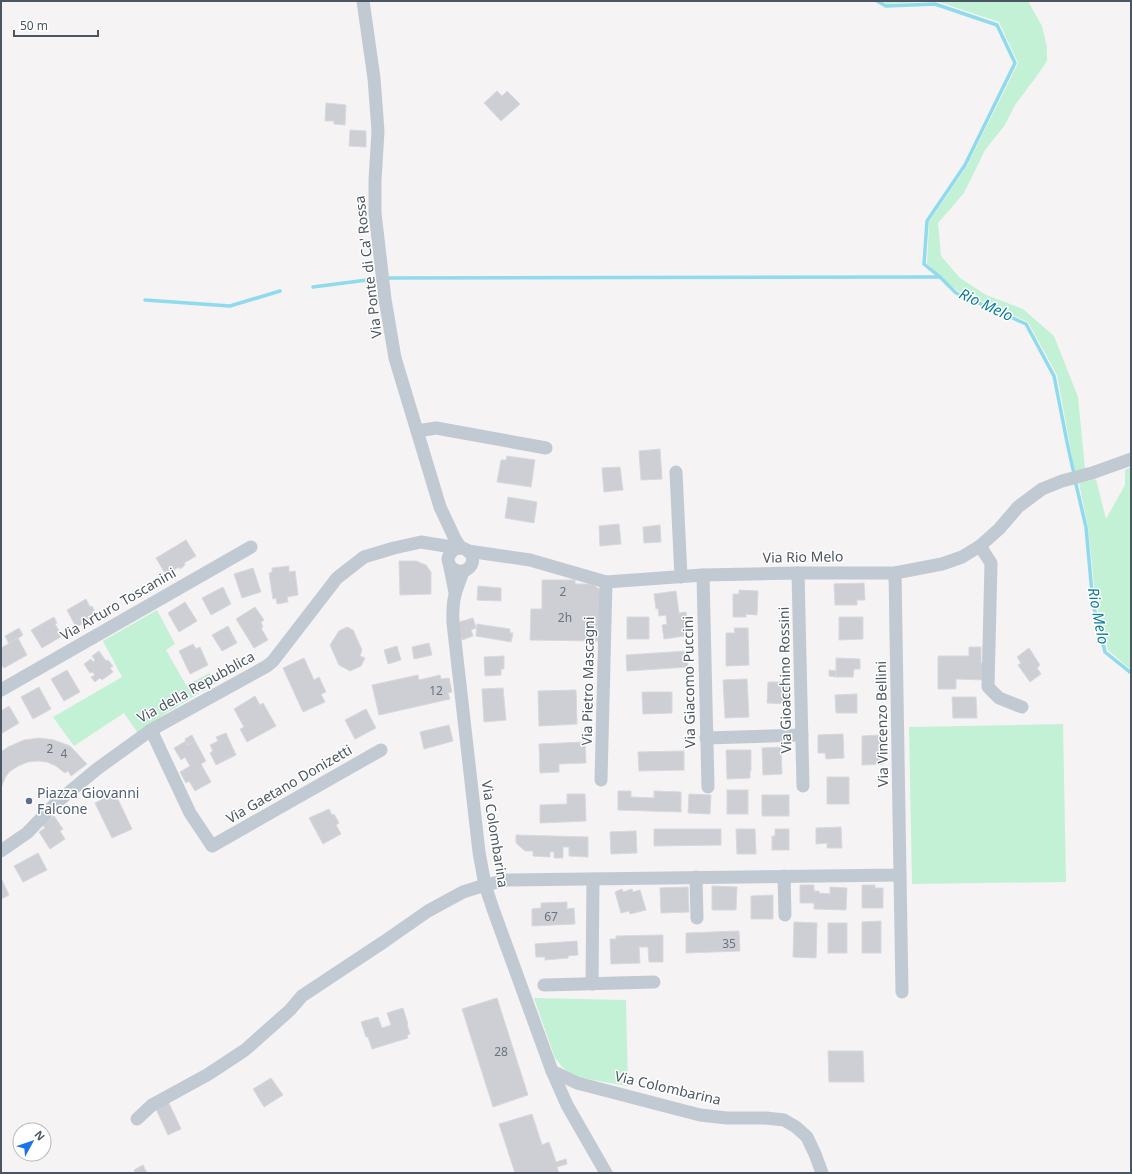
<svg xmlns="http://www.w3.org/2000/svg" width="1132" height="1174" font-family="'Noto Sans',sans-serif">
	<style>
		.green { fill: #c3f1d5 }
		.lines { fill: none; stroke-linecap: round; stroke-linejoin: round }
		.stream { stroke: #90daee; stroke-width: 3.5 }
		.building { fill: #cdcfd5; stroke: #d7d9de }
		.minor { stroke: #c1cad2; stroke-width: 13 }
		.service-dot { fill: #5c6f8a; stroke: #fff; stroke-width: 1.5 }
		.labels { text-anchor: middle; stroke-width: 3; stroke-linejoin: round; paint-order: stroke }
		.number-label { font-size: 12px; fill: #6b747e }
		.street-label { font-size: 14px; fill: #4a5661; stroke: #fff }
		.service-label { font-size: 14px; fill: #4e5e75; stroke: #fff; text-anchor: start }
		.water-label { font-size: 15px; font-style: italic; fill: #0c7c9b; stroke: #fff }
	</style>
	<rect width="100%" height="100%" fill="#f5f3f3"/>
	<g class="green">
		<polygon points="882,1 1028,1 1042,26 1047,47 1047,61 1036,77 1015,105 1005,125 985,150 964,193 938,223 941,256 960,278 986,295 1023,309 1054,336 1078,397 1085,469 1075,472 1057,375 1028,322 958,291 940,277 927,263 929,222 967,166 1018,63 999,22 936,1 887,4"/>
		<polygon points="1131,467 1131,670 1108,650 1096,603 1088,527 1079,483 1096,479 1106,519 1125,485 1125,470"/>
		<polygon points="157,610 175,644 166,650 186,685 210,673 216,683 168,712 138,733 124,713 74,746 53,717 122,677 103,641"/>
		<polygon points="1063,724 1066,882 912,884 909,727"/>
		<polygon points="534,998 626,1000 628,1086 576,1077 565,1070 555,1058"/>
	</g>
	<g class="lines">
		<g class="stream">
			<polyline points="877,1 886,6 935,4 997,25 1015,63 965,165 927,221 924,264 940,277 956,293 1026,324 1054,376 1067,442 1074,474"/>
			<polyline points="389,278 940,277"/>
			<polyline points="313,287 367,280"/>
			<polyline points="145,300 230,306 280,291"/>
			<polyline points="1075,480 1086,527 1093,604 1105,652 1131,673"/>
		</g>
	</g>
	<g class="building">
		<polygon points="497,91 502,96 507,91 520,104 501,121 484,103"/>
		<polygon points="326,103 346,105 345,125 334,124 334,121 325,121"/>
		<polygon points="350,130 366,131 366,147 349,146"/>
		<polygon points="660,449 662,479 641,480 639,451"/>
		<polygon points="507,456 535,460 531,487 497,482 501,460 506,460"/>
		<polygon points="620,467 623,490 604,492 602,468"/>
		<polygon points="508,497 537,502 534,523 505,518"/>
		<polygon points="619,524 621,544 600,546 599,526"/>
		<polygon points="660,525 661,542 644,543 643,527"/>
		<polygon points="186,540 196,556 184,563 185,565 180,569 179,567 166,575 156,558"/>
		<polygon points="399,561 416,561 426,565 431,572 431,594 400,595"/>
		<polygon points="289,566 289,572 295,571 298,595 287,597 288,602 277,604 276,598 273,599 269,573 272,572 272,568"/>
		<polygon points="253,568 261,592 242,598 234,574"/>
		<polygon points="542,580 575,580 575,584 593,584 600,590 601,641 530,640 531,609 542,609"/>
		<polygon points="864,583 865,600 857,600 857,605 835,605 834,584"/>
		<polygon points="478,586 501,588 501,601 477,600"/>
		<polygon points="223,587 231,604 211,615 202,598"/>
		<polygon points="739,590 758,591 757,615 746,614 746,617 733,617 733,594 739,594"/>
		<polygon points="676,591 679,613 686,612 689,630 684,631 684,636 664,639 662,625 667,624 666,615 659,616 658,608 656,609 654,594"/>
		<polygon points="86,599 90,607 92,606 97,616 76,627 67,610"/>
		<polygon points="185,602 197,621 179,632 168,613"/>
		<polygon points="255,607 264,620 261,622 263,627 261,628 268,640 254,648 236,619"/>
		<polygon points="54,617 57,623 55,624 62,636 42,648 31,630"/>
		<rect x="627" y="617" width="22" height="22"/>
		<polygon points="839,617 863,617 863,639 839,640"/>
		<polygon points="473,618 476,628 471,630 473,636 462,640 456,623"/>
		<polygon points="477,624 510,629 510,633 513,633 511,642 476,636"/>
		<polygon points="228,626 237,643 222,651 212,635"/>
		<polygon points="347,627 353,630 362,650 360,656 365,658 361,666 350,671 339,665 330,645 339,631"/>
		<polygon points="19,628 23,635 9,644 5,636"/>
		<polygon points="734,628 748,628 749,665 726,666 726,633 735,633"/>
		<polygon points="18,638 27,655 4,668 1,664 1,648"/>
		<polygon points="429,643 432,655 414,659 412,647"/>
		<polygon points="193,644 196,649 200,647 208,665 190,674 179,651"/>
		<polygon points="397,646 401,660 388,664 384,650"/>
		<polygon points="969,647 981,647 981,663 985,663 985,680 956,679 956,689 938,689 938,656 969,656"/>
		<polygon points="1029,648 1040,665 1037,668 1041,674 1030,682 1018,665 1021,663 1017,657"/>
		<polygon points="99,651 106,661 108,660 113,666 110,668 113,672 102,680 100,678 95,682 91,677 95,675 92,672 90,673 84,664 91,659 93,662 95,660 92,656"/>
		<polygon points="687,651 688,667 627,671 626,655"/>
		<polygon points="504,656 504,669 501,669 501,675 485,676 484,657"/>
		<polygon points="304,658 314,680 319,677 326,692 321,694 325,702 303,712 283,668"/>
		<polygon points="836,658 860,659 860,669 854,669 853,677 836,677"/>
		<polygon points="67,670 80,692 64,701 51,679"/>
		<polygon points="829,670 836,671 836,677 829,676"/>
		<polygon points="418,675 419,680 440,675 441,679 449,678 452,692 448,693 450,699 379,715 372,685"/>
		<polygon points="747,679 749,717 725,718 723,680"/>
		<polygon points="768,682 788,682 788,704 767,703"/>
		<polygon points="39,687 51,709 33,719 21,697"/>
		<polygon points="503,688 506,720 484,722 482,689"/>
		<polygon points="576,690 577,724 539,726 538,691"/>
		<polygon points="642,692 672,692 672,713 643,714"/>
		<polygon points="857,694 857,713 836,713 835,695"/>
		<polygon points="255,696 260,705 263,703 276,726 247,742 240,729 244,727 234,709"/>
		<polygon points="952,697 976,697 977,718 953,718"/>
		<polygon points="9,706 19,723 1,734 1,711"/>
		<polygon points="366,709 376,728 355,739 345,720"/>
		<polygon points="449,725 453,741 424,749 420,732"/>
		<polygon points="226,733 236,755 216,765 210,753 213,751 210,745 218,741 216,737"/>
		<polygon points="843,734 844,758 826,759 825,753 818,753 818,735"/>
		<polygon points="192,735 195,741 188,745 185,739"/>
		<polygon points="883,735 883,764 862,765 862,736"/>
		<polygon points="39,738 54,740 70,746 87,764 71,776 68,771 65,773 56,766 47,762 38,761 28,762 18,766 9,772 5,778 1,788 1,752 8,747 24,740"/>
		<polygon points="186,741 188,745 195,741 206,761 201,764 211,782 195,791 189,781 186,783 180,772 190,766 185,757 181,760 174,748"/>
		<polygon points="585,742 586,763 559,764 559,772 540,773 539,744"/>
		<polygon points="781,747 782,774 763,775 762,748"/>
		<polygon points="726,750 751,750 751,771 750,771 750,778 727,779"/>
		<polygon points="684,751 684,770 639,771 638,752"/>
		<rect x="827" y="777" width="22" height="27"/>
		<rect x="727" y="790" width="21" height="24"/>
		<polygon points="618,791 631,791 631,797 654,798 654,791 681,792 681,812 618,810"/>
		<polygon points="115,793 132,829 112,838 95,803"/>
		<polygon points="567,794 585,794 586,821 540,823 540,805 567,804"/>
		<polygon points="689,794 711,795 710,814 688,813"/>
		<rect x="762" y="795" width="27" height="21"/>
		<polygon points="329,809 332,815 334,814 339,823 336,825 341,834 323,844 309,818"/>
		<polygon points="54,816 63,829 60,831 65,839 50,849 39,832 45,828 42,824"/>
		<polygon points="841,827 842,848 827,848 827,843 816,844 816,828"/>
		<polygon points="654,829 721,829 721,845 654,846"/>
		<polygon points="736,829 755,829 756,854 737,854"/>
		<polygon points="775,829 789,829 789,850 772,850 772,836 775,836"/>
		<polygon points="636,831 637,853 611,854 610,832"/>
		<polygon points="516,835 588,837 588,857 569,856 569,847 563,847 563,858 554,858 554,852 550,852 550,857 533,856 533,851 525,851 516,843"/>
		<polygon points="38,853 47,870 23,882 14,866"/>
		<polygon points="1,878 9,895 1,899"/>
		<polygon points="800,885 814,885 814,891 819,891 819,893 830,894 830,887 847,888 846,910 814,909 814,903 800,903"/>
		<polygon points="862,885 875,885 875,888 883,888 883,908 862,908"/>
		<polygon points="712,886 737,887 736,910 712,910"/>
		<polygon points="688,887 689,912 661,913 660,888"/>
		<polygon points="622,889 623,892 632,889 633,892 640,890 646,910 630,914 629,911 621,913 615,892"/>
		<polygon points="773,895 773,919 751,919 751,896"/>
		<polygon points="567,902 567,909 574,908 575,924 532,926 532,909 541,908 541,903"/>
		<polygon points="881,921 881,953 862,953 862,922"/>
		<polygon points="794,922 817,923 816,958 793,957"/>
		<rect x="828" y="923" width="19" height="30"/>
		<polygon points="739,931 740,951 686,953 686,933"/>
		<polygon points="663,935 663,962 649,962 648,947 639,947 640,963 611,964 610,939 616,939 616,936"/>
		<polygon points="577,941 578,955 568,956 568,958 545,960 545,957 536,957 535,944"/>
		<polygon points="497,998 528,1095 493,1107 462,1009"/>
		<polygon points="403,1008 408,1024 407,1024 410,1034 407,1035 408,1038 372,1049 368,1037 366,1037 361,1022 378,1017 382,1028 391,1025 387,1013"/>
		<polygon points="828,1051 863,1051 864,1082 829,1082"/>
		<polygon points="271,1078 283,1095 264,1107 253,1089"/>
		<polygon points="168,1101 181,1129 168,1135 155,1107"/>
		<polygon points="532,1114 542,1145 549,1142 556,1162 566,1159 567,1164 557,1167 559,1173 515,1173 499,1124"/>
		<polygon points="143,1165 147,1173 135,1173 134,1170"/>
	</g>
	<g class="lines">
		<g class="minor">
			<polyline points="363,1 374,78 378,131 375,180 375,213 385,299 395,358 440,507 455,539 461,548"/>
			<polyline points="417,431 436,428 546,448"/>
			<polyline points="676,472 681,577"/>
			<polyline points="980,546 991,563 988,687 999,698 1022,707"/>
			<polyline points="468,551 530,560 606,582 703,575 798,573 895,573 942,564 962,557 980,546 999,529 1018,507 1042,489 1062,481 1092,473 1131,459"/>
			<path d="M450 566C460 578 478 567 471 554 469 551 465 548 461 548 455 547 449 553 448 559 448 562 450 565 450 568 452 576 453 584 455 592"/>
			<path d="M463 572C455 592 452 600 453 623L479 852 485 885 493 909 552 1071 567 1105 606 1173"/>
			<polyline points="798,573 803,786"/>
			<polyline points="703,575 708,787"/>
			<polyline points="1,690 251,547"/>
			<polyline points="151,730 190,813 212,846 381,750"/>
			<polyline points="706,738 802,735"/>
			<polyline points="601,780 606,582"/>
			<polyline points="1,851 27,833 56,803 97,769 151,730 267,666 273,661 337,578 364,557 394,548 421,542 458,548"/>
			<polyline points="900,875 902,992"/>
			<polyline points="784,876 785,915"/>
			<polyline points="696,877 697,918"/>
			<polyline points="592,984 593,879"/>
			<polyline points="544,985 654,982"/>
			<polyline points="552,1071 577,1083 700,1115 727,1118 766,1118 784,1120 796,1127 807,1137 815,1154 822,1173"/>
			<polyline points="137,1119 152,1105 207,1075 245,1050 290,1010 302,996 385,941 428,911 463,892 485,885 507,880 900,875 895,573"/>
		</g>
	</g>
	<circle class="service-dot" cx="29" cy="801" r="4"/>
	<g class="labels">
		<g class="number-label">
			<text x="563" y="596">2</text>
			<text x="565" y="622">2h</text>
			<text x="436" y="695">12</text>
			<text x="50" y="753">2</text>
			<text x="64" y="758">4</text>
			<text x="551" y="921">67</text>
			<text x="729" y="948">35</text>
			<text x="501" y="1056">28</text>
		</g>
		<g class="street-label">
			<text transform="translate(368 267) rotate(-97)" y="5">Via Ponte di Ca' Rossa</text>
			<text transform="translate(803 557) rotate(-1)" y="5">Via Rio Melo</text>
			<text transform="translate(118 604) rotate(-30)" y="5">Via Arturo Toscanini</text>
			<text transform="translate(785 680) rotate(-91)" y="5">Via Gioacchino Rossini</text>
			<text transform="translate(588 681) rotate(-89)" y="5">Via Pietro Mascagni</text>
			<text transform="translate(689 682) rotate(-91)" y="5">Via Giacomo Puccini</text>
			<text transform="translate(196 687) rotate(-29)" y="5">Via della Repubblica</text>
			<text transform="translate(882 724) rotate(-91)" y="5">Via Vincenzo Bellini</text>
			<text transform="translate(289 784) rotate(-30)" y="5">Via Gaetano Donizetti</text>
			<text transform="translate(495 834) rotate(81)" y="5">Via Colombarina</text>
			<text transform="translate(668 1088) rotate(13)" y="5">Via Colombarina</text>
		</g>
		<g class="service-label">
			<text x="37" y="798">Piazza Giovanni<tspan x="37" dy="16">Falcone</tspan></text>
		</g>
		<g class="water-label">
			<text transform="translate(986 305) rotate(25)" y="5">Rio Melo</text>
			<text transform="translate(1098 616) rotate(79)" y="5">Rio Melo</text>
		</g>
	</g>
	<rect width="1132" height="1174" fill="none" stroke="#4a5661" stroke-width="4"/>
	<g transform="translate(32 1142) rotate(50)"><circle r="19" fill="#ffffff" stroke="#b7bbc0"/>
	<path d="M0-3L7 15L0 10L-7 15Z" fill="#1a73e8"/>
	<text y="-6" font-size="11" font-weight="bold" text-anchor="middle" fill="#4a5661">N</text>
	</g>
	<path d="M14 30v6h84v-6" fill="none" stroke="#4a5661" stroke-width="2"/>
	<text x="20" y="30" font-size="12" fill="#4a5661" stroke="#ffffff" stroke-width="3" paint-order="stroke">50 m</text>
</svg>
